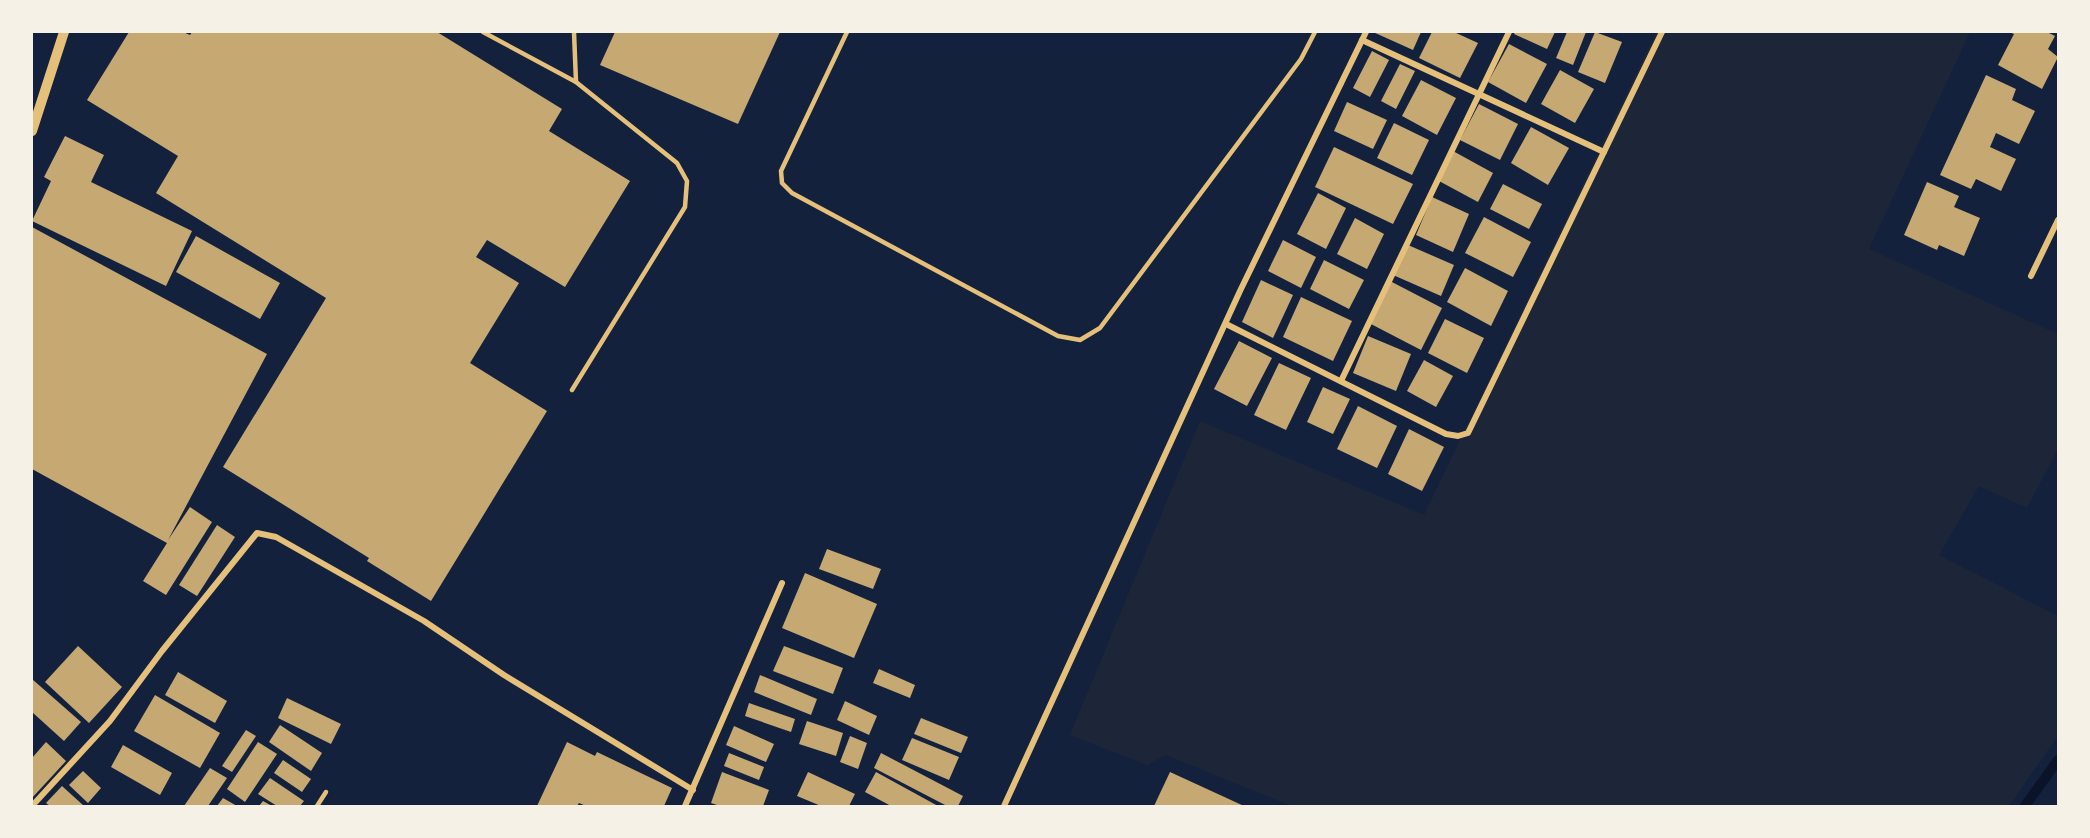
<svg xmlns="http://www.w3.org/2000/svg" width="2090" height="838" font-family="'Libre Baskerville',serif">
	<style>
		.green { fill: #1d2539 }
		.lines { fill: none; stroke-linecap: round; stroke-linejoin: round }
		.stream { stroke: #0b132b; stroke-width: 10 }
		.building { fill: #c6a872 }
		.service { stroke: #e5c07b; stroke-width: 4.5 }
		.minor { stroke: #e5c07b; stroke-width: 6 }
		.tertiary { stroke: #e5c07b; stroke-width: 10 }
	</style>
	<rect width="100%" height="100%" fill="#14213d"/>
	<polygon class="green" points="1656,32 1970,32 1869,249 2058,334 2058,449 2027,508 1979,486 1939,555 2058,616 2058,736 2009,806 1291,806 1166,755 1147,765 1070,735 1200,421 1424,515"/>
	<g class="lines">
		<polyline class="stream" points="2025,806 2058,760"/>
	</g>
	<g class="building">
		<polygon points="129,32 183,32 190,35 192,32 437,32 562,109 549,131 630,181 565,287 487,240 476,257 519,283 470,363 547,411 431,601 367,561 369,558 223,467 326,298 156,193 178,156 87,100"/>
		<polygon points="615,32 780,32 738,124 600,65"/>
		<polygon points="1373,32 1421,32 1413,50"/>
		<polygon points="1432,32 1454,32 1478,43 1460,78 1419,58"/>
		<polygon points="1515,32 1555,32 1547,49 1514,34"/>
		<polygon points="1567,32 1586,32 1573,65 1556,58"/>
		<polygon points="1595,32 1622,42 1605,83 1578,72"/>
		<polygon points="2009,32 2047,32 2055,36 2048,49 2058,57 2042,89 1998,65 2014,34"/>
		<polygon points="1509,44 1547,64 1526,103 1488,82"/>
		<polygon points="1372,51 1389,60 1370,97 1353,88"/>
		<polygon points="1400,64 1415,71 1396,109 1381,101"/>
		<polygon points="1560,70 1594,89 1575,123 1541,104"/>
		<polygon points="1986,75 2016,89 2012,100 2035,111 2019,144 1996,133 1990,147 2016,159 2001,191 1976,179 1971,189 1940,175"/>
		<polygon points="1421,80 1456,98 1437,135 1402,116"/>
		<polygon points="1347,102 1387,120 1373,149 1334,131"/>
		<polygon points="1479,104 1518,124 1500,160 1460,140"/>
		<polygon points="1394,123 1429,140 1412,175 1377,158"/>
		<polygon points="1531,127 1569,148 1548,185 1511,163"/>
		<polygon points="65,136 104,155 91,182 192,231 166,286 32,221 51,181 44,177"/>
		<polygon points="1334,147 1413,184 1393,224 1315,187"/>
		<polygon points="1453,151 1493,173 1478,202 1439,181"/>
		<polygon points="1927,182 1959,196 1954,207 1980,218 1964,256 1939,245 1937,250 1904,235"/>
		<polygon points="1503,184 1542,204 1529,229 1490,209"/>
		<polygon points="1318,193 1346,208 1326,249 1297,234"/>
		<polygon points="1432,197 1469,214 1453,252 1416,235"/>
		<polygon points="1484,217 1531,242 1513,277 1465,253"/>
		<polygon points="1355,218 1384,234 1367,269 1337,254"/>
		<polygon points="32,227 267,354 168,540 190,507 212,522 166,595 143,581 167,543 32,469"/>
		<polygon points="196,236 280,283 260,319 176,272"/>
		<polygon points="1283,240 1316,257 1301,288 1268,271"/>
		<polygon points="1408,245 1454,265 1441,296 1393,275"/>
		<polygon points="1324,260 1364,280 1349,309 1310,289"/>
		<polygon points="1465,268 1508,291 1491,326 1447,302"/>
		<polygon points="1261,280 1293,295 1273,338 1242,322"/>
		<polygon points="1390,281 1442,308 1421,350 1369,323"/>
		<polygon points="1301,297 1352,321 1333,361 1283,337"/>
		<polygon points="1445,319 1484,338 1467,373 1428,353"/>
		<polygon points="1368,336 1411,354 1396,391 1353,373"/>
		<polygon points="1239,341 1272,358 1247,406 1214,389"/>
		<polygon points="1424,360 1453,376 1436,407 1407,391"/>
		<polygon points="1279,363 1311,378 1286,430 1254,415"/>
		<polygon points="1323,387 1350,399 1333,434 1307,422"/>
		<polygon points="1358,406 1397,426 1377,468 1337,449"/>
		<polygon points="1409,429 1444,447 1422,491 1388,474"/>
		<polygon points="217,525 235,537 197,596 179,585"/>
		<polygon points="827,549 881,569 873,589 819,569"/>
		<polygon points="805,573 877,604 854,658 782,628"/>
		<polygon points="78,646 122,687 89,723 45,682"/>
		<polygon points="784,646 843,668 833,694 773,671"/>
		<polygon points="879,669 915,685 910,698 873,683"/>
		<polygon points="178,672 227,701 215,723 165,695"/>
		<polygon points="760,675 817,699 811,715 754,692"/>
		<polygon points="32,679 81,722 64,741 32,712"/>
		<polygon points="155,695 220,733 200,768 134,731"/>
		<polygon points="287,698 341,724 331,744 278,718"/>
		<polygon points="845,701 877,716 869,735 837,720"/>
		<polygon points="749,703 795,719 791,732 745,716"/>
		<polygon points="921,718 968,737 961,753 914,734"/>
		<polygon points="807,721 843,733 836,756 799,744"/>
		<polygon points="280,725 322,753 311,771 269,742"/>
		<polygon points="734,726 774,744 766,762 726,745"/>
		<polygon points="246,730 256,736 232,772 222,766"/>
		<polygon points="850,736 867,743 858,769 840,762"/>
		<polygon points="912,738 959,757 949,780 902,760"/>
		<polygon points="46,742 66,761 32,798 32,758"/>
		<polygon points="258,742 277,754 245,802 227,789"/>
		<polygon points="567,742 595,756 597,752 672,788 664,806 586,806 579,803 577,806 537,806"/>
		<polygon points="123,745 172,773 160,795 111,767"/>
		<polygon points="729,753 764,767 759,780 724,766"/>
		<polygon points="881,753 963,796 958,806 947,806 874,768"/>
		<polygon points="283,760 311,779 302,792 274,773"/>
		<polygon points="210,768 227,778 208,806 184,806"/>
		<polygon points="83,771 101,788 88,803 69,785"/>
		<polygon points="722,772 769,790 763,806 720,806 711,803"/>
		<polygon points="808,772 855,794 849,806 821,806 797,796"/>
		<polygon points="876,772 938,806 891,806 865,792"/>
		<polygon points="1170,772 1244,806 1154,806"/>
		<polygon points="270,778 304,801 300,806 277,806 258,794"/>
		<polygon points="62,786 84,806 50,806 46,803"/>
		<polygon points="223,798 237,806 217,806"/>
		<polygon points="263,801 272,806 259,806"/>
	</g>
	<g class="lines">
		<g class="service">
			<polyline points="483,32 576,82 677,163 687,181 685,207 572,390"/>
			<polyline points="574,32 576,82"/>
			<polyline points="847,32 781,171 782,183 792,193 1058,336 1080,340 1100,328 1301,59 1315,32"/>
			<polyline points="317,806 326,792"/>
		</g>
		<g class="minor">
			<polyline points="1362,40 1604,152"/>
			<polyline points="2031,276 2058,220"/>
			<polyline points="1226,324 1446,434 1458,436 1468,433 1662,32"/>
			<polyline points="1341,381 1509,32"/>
			<polyline points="32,806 110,721 162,651 257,533 276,537 424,621 504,675 693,790"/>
			<polyline points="685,806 782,583"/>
			<polyline points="1004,806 1240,291 1366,32"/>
		</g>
		<polyline class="tertiary" points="32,131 64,32"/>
	</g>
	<rect width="2090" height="838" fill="none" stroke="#f6f1e7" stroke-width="66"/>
</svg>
